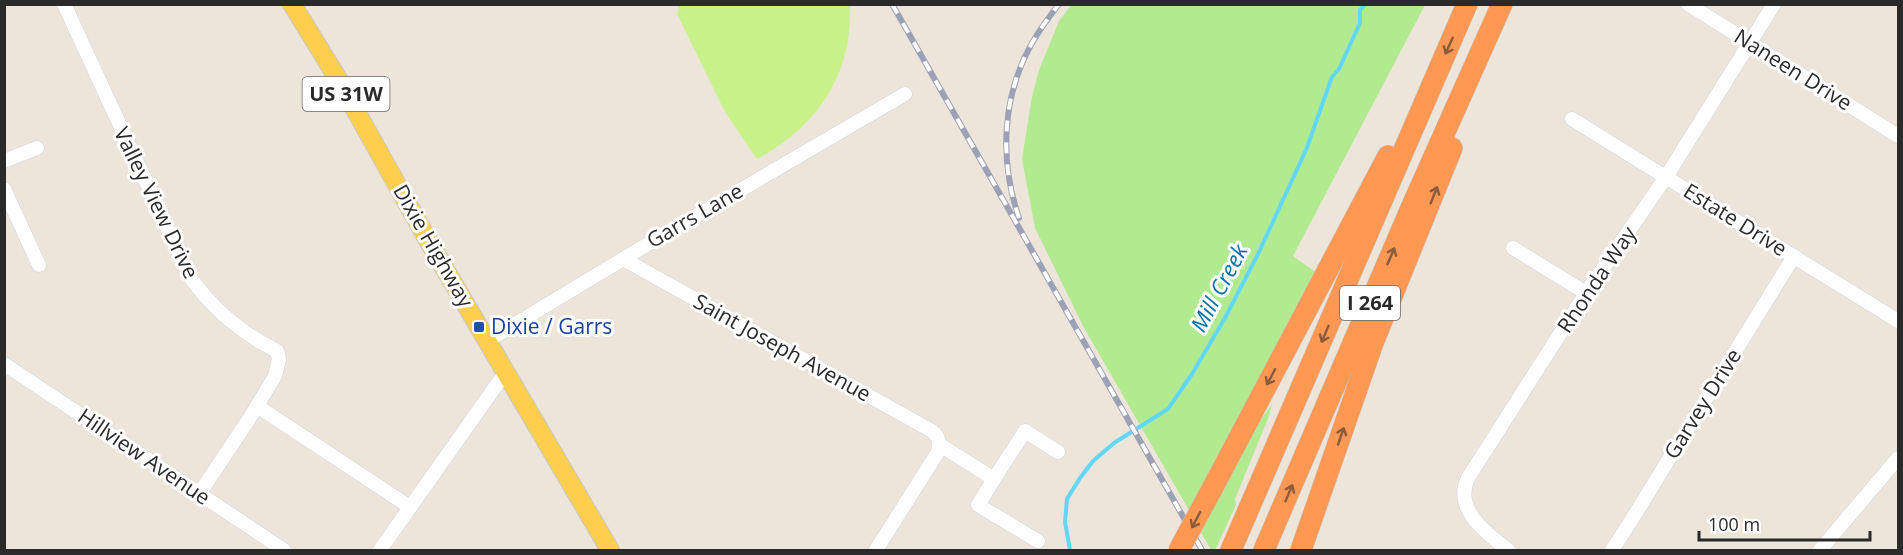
<svg xmlns="http://www.w3.org/2000/svg" width="1903" height="555" font-family="'Open Sans',sans-serif">
	<style>
		.green { fill: #b2ea90 }
		.pitch { fill: #caf28b }
		.lines { fill: none; stroke-linecap: round; stroke-linejoin: round }
		.stream { stroke: #62d7fa; stroke-width: 4 }
		.minor-casing { stroke: #cfd4e4; stroke-width: 15 }
		.major-casing { stroke: #c8c8c8; stroke-width: 20 }
		.highway-casing { stroke: #c8c8c8; stroke-width: 22 }
		.minor { stroke: #fff; stroke-width: 14 }
		.major { stroke: #fecf4e; stroke-width: 18 }
		.highway { stroke: #ff9853; stroke-width: 21 }
		.rail-casing { stroke: #9ca1b6; stroke-width: 6 }
		.rail { stroke: #fff; stroke-width: 4; stroke-dasharray: 11; stroke-linecap: butt }
		.highway-bridge-casing { stroke: #c8c8c8; stroke-width: 22; stroke-linecap: butt }
		.highway-bridge { stroke: #ff9853; stroke-width: 21 }
		.oneway { stroke: #8a5c3c }
		.transit-dot { fill: #1a4fb4; stroke: #fff; stroke-width: 2 }
		.labels { text-anchor: middle; stroke-width: 6; stroke-linejoin: round; paint-order: stroke }
		.shield { fill: #fff; stroke: #6a6a6a; stroke-width: 1.5 }
		.shield-label { font-size: 20px; font-weight: bold; fill: #2a2a2a }
		.street-label { font-size: 21px; fill: #2a2a2a; stroke: #fff }
		.transit-label { font-size: 21px; fill: #164399; stroke: #fff; text-anchor: start }
		.water-label { font-size: 22px; font-style: italic; fill: #0073a7; stroke: #fff }
	</style>
	<rect width="100%" height="100%" fill="#ede4da"/>
	<g class="green">
		<polygon points="1071,5 1425,5 1293,256 1317,273 1190,512 1083,326 1035,228 1022,159 1032,97 1039,70 1059,21"/>
		<polygon points="1272,404 1269,416 1235,499 1236,505 1215,550 1211,550 1199,529 1250,435"/>
	</g>
	<path class="pitch" d="M679 5H850C853 74 817 127 757 159L725 112 677 14Z"/>
	<g class="lines">
		<polyline class="stream" points="1070,550 1065,522 1067,499 1080,478 1093,461 1114,443 1168,409 1192,374 1225,318 1258,254 1306,150 1332,77 1339,69 1360,23 1360,10 1365,4"/>
		<g class="minor-casing">
			<g id="minor">
				<path d="M64 4 190 277C212 308 243 334 277 351L279 359 275 376 249 419 199 494"/>
				<polyline points="1688,4 1898,136"/>
				<polyline points="1572,119 1898,321"/>
				<polyline points="4,161 37,148"/>
				<polyline points="4,189 39,265"/>
				<polyline points="1513,248 1586,293"/>
				<path d="M623 259 932 431C939 437 940 442 938 452L876 550"/>
				<polyline points="487,341 648,244 905,94"/>
				<polyline points="4,364 284,550"/>
				<polyline points="257,406 410,507"/>
				<polyline points="940,445 994,479 978,505 1038,541"/>
				<polyline points="994,479 1025,431 1058,452"/>
				<polyline points="380,550 505,373"/>
				<path d="M1508 550C1487 533 1453 510 1468 478L1586 293 1666 177 1774 4"/>
				<polyline points="1612,550 1629,524 1794,256"/>
				<polyline points="1820,550 1898,458"/>
			</g>
		</g>
		<g class="major-casing">
			<polyline id="major" points="292,4 338,79 429,242 610,550"/>
		</g>
		<g class="highway-casing">
			<g id="highway">
				<polyline points="1212,489 1388,156"/>
				<polyline points="1231,550 1467,4"/>
				<polyline points="1264,550 1411,208 1502,4"/>
				<polyline points="1301,550 1373,343 1452,148"/>
			</g>
		</g>
		<use href="#minor" class="minor"/>
		<use href="#major" class="major"/>
		<use href="#highway" class="highway"/>
		<g class="rail-casing">
			<g id="rail">
				<polyline points="892,4 1202,550"/>
				<path d="M1019 218C999 160 1002 96 1032 43 1040 29 1049 17 1059 4"/>
			</g>
		</g>
		<use href="#rail" class="rail"/>
		<g class="highway-bridge-casing">
			<polyline id="highway-bridge" points="1179,550 1212,489"/>
		</g>
		<use href="#highway-bridge" class="highway-bridge"/>
	</g>
	<defs><path id="oneway-shaft" d="M-6 0H5M1.5-3L5.5 0L1.5 3" fill="none" stroke-width="1.6" stroke-linecap="round" stroke-linejoin="round" transform="scale(1.5)"/></defs>
	<g class="oneway">
		<use href="#oneway-shaft" transform="translate(1449 46) rotate(114)"/>
		<use href="#oneway-shaft" transform="translate(1434 195) rotate(-68)"/>
		<use href="#oneway-shaft" transform="translate(1391 256) rotate(-67)"/>
		<use href="#oneway-shaft" transform="translate(1325 334) rotate(113)"/>
		<use href="#oneway-shaft" transform="translate(1271 377) rotate(118)"/>
		<use href="#oneway-shaft" transform="translate(1341 436) rotate(-71)"/>
		<use href="#oneway-shaft" transform="translate(1289 493) rotate(-67)"/>
		<use href="#oneway-shaft" transform="translate(1196 520) rotate(118)"/>
	</g>
	<rect class="transit-dot" x="473" y="321" width="12" height="12" rx="3"/>
	<g class="labels">
		<g class="shield">
			<rect x="302.5" y="77" width="87" height="34" rx="4.5"/>
			<rect x="1340" y="286" width="60" height="34" rx="4.5"/>
		</g>
		<g class="shield-label">
			<text x="346" y="101">US 31W</text>
			<text x="1370" y="310">I 264</text>
		</g>
		<g class="street-label">
			<text transform="translate(1793 70) rotate(32)" y="7">Naneen Drive</text>
			<text transform="translate(156 203) rotate(64)" y="7">Valley View Drive</text>
			<text transform="translate(695 216) rotate(-30)" y="7">Garrs Lane</text>
			<text transform="translate(1735 220) rotate(32)" y="7">Estate Drive</text>
			<text transform="translate(433 246) rotate(60)" y="7">Dixie Highway</text>
			<text transform="translate(1597 280) rotate(-56)" y="7">Rhonda Way</text>
			<text transform="translate(782 348) rotate(29)" y="7">Saint Joseph Avenue</text>
			<text transform="translate(1703 404) rotate(-58)" y="7">Garvey Drive</text>
			<text transform="translate(144 457) rotate(34)" y="7">Hillview Avenue</text>
		</g>
		<g class="transit-label">
			<text x="491" y="334">Dixie / Garrs</text>
		</g>
		<g class="water-label">
			<text transform="translate(1219 288) rotate(-62)" y="8">Mill Creek</text>
		</g>
	</g>
	<rect width="1903" height="555" fill="none" stroke="#2a2a2a" stroke-width="12"/>
	<path d="M1699 531v9h171v-9" fill="none" stroke="#2a2a2a" stroke-width="3"/>
	<text x="1708" y="531" font-size="18" fill="#2a2a2a" stroke="#ffffff" stroke-width="4.5" paint-order="stroke">100 m</text>
</svg>
